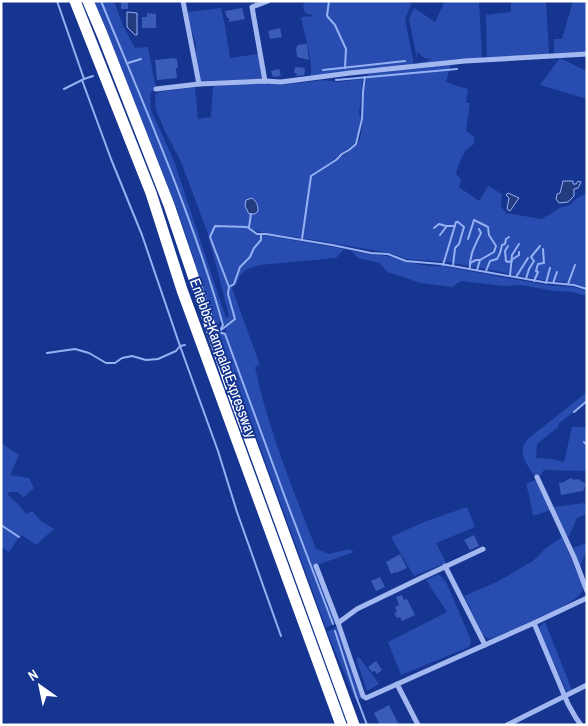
<svg xmlns="http://www.w3.org/2000/svg" width="588" height="726" font-family="'Archivo Narrow',sans-serif">
	<style>
		.green { fill: #284caf }
		.water { fill: #253b80; stroke: #95b0f3 }
		.lines { fill: none; stroke-linecap: round; stroke-linejoin: round }
		.stream { stroke: #95b0f3; stroke-width: 2 }
		.building { fill: #3a5bb7 }
		.minor { stroke: #a3b8f0; stroke-width: 5 }
		.motorway { stroke: #fff; stroke-width: 11 }
		.labels { text-anchor: middle; stroke-width: 4; stroke-linejoin: round; paint-order: stroke }
		.street-label { font-size: 15px; fill: #fff; stroke: #163590 }
	</style>
	<rect width="100%" height="100%" fill="#163590"/>
	<g class="green">
		<path d="M94 1H114L123 26 135 48 148 47 156 89 150 93 151 110 174 161 226 318 229 316 208 234 181 162 164 129 156 110 155 95 159 92 195 87 198 119 211 117 213 86 262 83 282 85 324 80 337 82 363 79 359 113 361 119 355 143 315 174C324 169 355 149 359 141 364 128 362 114 363 101 363 92 366 83 368 74L451 64 446 82 457 86 468 89 466 103H470L466 131 474 136V144C462 151 460 161 456 174L461 179 459 187 479 201 488 186 502 194 501 206 506 213 541 219 554 212 559 208 570 205 577 198 587 193V287L571 283 542 280 448 262 407 259 390 253 302 238 259 232 253 230 257 234 344 249 336 258 260 265C246 269 241 270 237 284L232 288 260 365 255 367C268 430 293 489 316 549L329 554 350 549 354 552 314 566 336 622 326 628 219 335 221 334 226 331 223 320 220 321 217 330 178 212Z"/>
		<path d="M305 1H390L412 3 405 19 414 65 311 76C312 56 305 37 301 17L314 16 305 13 303 6Z"/>
		<polygon points="445,1 479,1 482,59 422,64 419,62 425,62 431,59 424,58 417,51 417,59 409,19 414,8 435,22"/>
		<polygon points="511,1 546,1 549,54 487,58 486,15 511,12"/>
		<polygon points="573,1 587,1 587,52 554,53 554,39 562,39"/>
		<polygon points="221,8 225,26 230,58 258,54 263,77 260,79 201,81 199,80 195,60 196,45 190,25 188,12"/>
		<polygon points="560,58 587,71 587,99 540,85"/>
		<path d="M351 251C363 253 376 254 387 256 405 260 423 268 442 266L546 285 573 287 587 290V296L572 292 555 291 521 285 503 286 461 281 452 287 421 283 388 272 379 263 358 258Z"/>
		<path d="M587 392V402L559 423 558 427 537 444 536 458 551 459 564 462 572 427H587V471L544 470 537 480 551 510 533 516 529 495 526 484 537 479C531 470 518 456 524 445 525 442 527 440 529 438Z"/>
		<polygon points="1,443 19,455 10,475 29,478 34,488 24,497 17,492 9,492 8,495 17,503 26,514 32,511 42,522 54,529 36,545 22,535 19,537 9,552 1,547"/>
		<polygon points="585,503 586,514 577,518 568,538 554,507"/>
		<polygon points="467,507 475,527 436,543 446,563 414,576 391,537 424,522"/>
		<polygon points="562,537 583,586 582,592 575,599 558,609 498,636 489,639 483,635 464,596 497,582 533,561 546,548"/>
		<polygon points="587,543 587,549 580,567 573,548"/>
		<polygon points="437,575 440,575 446,582 471,640 470,646 467,648 401,675 388,642 447,612 426,580"/>
		<polygon points="545,622 572,690 567,692 539,630 540,626"/>
		<polygon points="337,627 362,698 356,701 327,632"/>
		<polygon points="359,657 379,684 367,691 356,659"/>
	</g>
	<g class="water">
		<polygon points="127,12 137,13 137,35 135,35 127,27"/>
		<polygon points="563,181 573,181 573,184 576,184 578,181 581,182 578,188 574,189 574,196 568,202 559,203 556,199 557,194 560,193"/>
		<polygon points="508,193 519,198 510,211 507,209 509,198 506,195"/>
		<path d="M252 198C257 202 258 205 258 211L255 214H249L245 206 246 200Z"/>
	</g>
	<g class="lines">
		<g class="stream">
			<polyline points="57,1 84,79"/>
			<path d="M101 1C145 108 192 214 223 325L219 332"/>
			<polyline points="329,1 327,16 335,25 346,49 345,68"/>
			<polyline points="128,63 141,59"/>
			<polyline points="323,70 405,61"/>
			<polyline points="82,80 111,159 142,235 180,346 218,451 237,512 281,636"/>
			<polyline points="336,80 457,69"/>
			<polyline points="64,89 84,79 93,76"/>
			<polyline points="249,227 251,214"/>
			<polyline points="434,228 439,224 446,226 455,226"/>
			<polyline points="440,235 446,227"/>
			<polyline points="302,239 311,176 336,160 342,154 349,150 356,144 362,119 363,92 365,77"/>
			<polyline points="468,239 474,220 488,227 489,235 496,246 494,252 480,260 477,270"/>
			<polyline points="508,246 505,251 506,261 508,262 512,261"/>
			<polyline points="513,259 519,255 519,252"/>
			<polyline points="470,263 476,260 480,260"/>
			<polyline points="443,265 456,222 458,222 464,227 459,244 455,248 453,266"/>
			<path d="M470 269C469 256 475 245 481 233L479 229"/>
			<polyline points="486,271 490,261 497,259 500,253 502,245 505,244 506,239 509,237"/>
			<polyline points="510,276 512,255 519,244"/>
			<polyline points="516,277 528,258"/>
			<polyline points="526,279 529,269 534,261 531,257 540,246"/>
			<polyline points="534,281 538,272 536,271 538,264 544,263 543,249"/>
			<polyline points="546,283 550,268"/>
			<polyline points="553,283 557,272"/>
			<polyline points="568,284 575,265"/>
			<polyline points="229,287 210,237 215,226 247,227 257,234 266,234 332,245 371,253 388,254 406,261 441,264 543,282 574,285 587,289"/>
			<polyline points="221,330 235,319 228,294 229,287 234,284 240,267 250,257 254,248 261,240 261,235"/>
			<polyline points="219,332 225,334 286,500 333,624"/>
			<polyline points="47,353 75,349 89,353 106,363 115,363 122,358 132,356 146,360 158,359 176,351 180,346 185,345"/>
			<polyline points="574,412 587,401"/>
			<polyline points="584,442 587,445"/>
			<polyline points="1,525 19,537"/>
			<polyline points="335,631 356,696 367,725"/>
		</g>
	</g>
	<g class="building">
		<rect x="121" y="1" width="7" height="8"/>
		<polygon points="242,8 245,19 229,22 229,18 227,18 225,11"/>
		<polygon points="147,13 156,14 156,28 142,28 142,17 147,17"/>
		<polygon points="280,28 282,37 270,39 268,31"/>
		<polygon points="307,44 309,60 297,57 296,47 298,47 297,45"/>
		<polygon points="175,58 175,59 177,59 178,68 176,68 177,78 157,80 155,60"/>
		<polygon points="295,67 305,68 304,75 296,76 297,73 294,73"/>
		<polygon points="279,69 281,76 273,77 271,71"/>
		<polygon points="572,478 573,480 578,479 586,484 583,491 561,495 559,483 565,482 566,480"/>
		<polygon points="474,535 479,546 470,550 464,540"/>
		<polygon points="400,554 407,568 396,573 396,572 391,574 386,562"/>
		<polygon points="380,577 385,587 376,591 371,581"/>
		<polygon points="402,595 404,600 407,599 415,615 402,621 400,617 397,618 394,613 397,612 395,607 399,605 396,597"/>
		<polygon points="376,661 382,670 377,674 375,671 372,672 368,667"/>
		<polygon points="389,705 399,725 380,725 374,713"/>
	</g>
	<g class="lines">
		<g class="minor">
			<polyline points="183,1 199,84"/>
			<polyline points="265,81 252,7 268,1"/>
			<polyline points="156,89 199,84 265,81 281,82 350,73 465,61 587,54"/>
			<polyline points="537,477 574,557 587,591"/>
			<polyline points="316,566 338,623 363,696 366,698 534,623 587,598"/>
			<polyline points="445,566 485,645"/>
			<polyline points="338,623 357,609 419,579 483,549"/>
			<polyline points="534,623 568,704 576,718 581,725"/>
			<polyline points="397,684 418,725"/>
			<polyline points="507,725 587,685"/>
		</g>
		<g class="motorway">
			<polyline points="75,1 151,193 182,290 341,725"/>
			<polyline points="88,1 102,34 169,205 230,385 354,725"/>
		</g>
	</g>
	<g class="labels">
		<g class="street-label">
			<text transform="translate(223 358) rotate(70)" y="5">Entebbe-Kampala Expressway</text>
		</g>
	</g>
	<rect width="588" height="726" fill="none" stroke="#ffffff" stroke-width="5"/>
	<g transform="translate(40 686) rotate(327)" stroke="#163590" stroke-width="4" paint-order="stroke">
	<path d="M0-4L9 19L0 12L-9 19Z" fill="#ffffff"/>
	<text y="-8" font-size="14" font-weight="bold" text-anchor="middle" fill="#ffffff">N</text>
	</g>
</svg>
